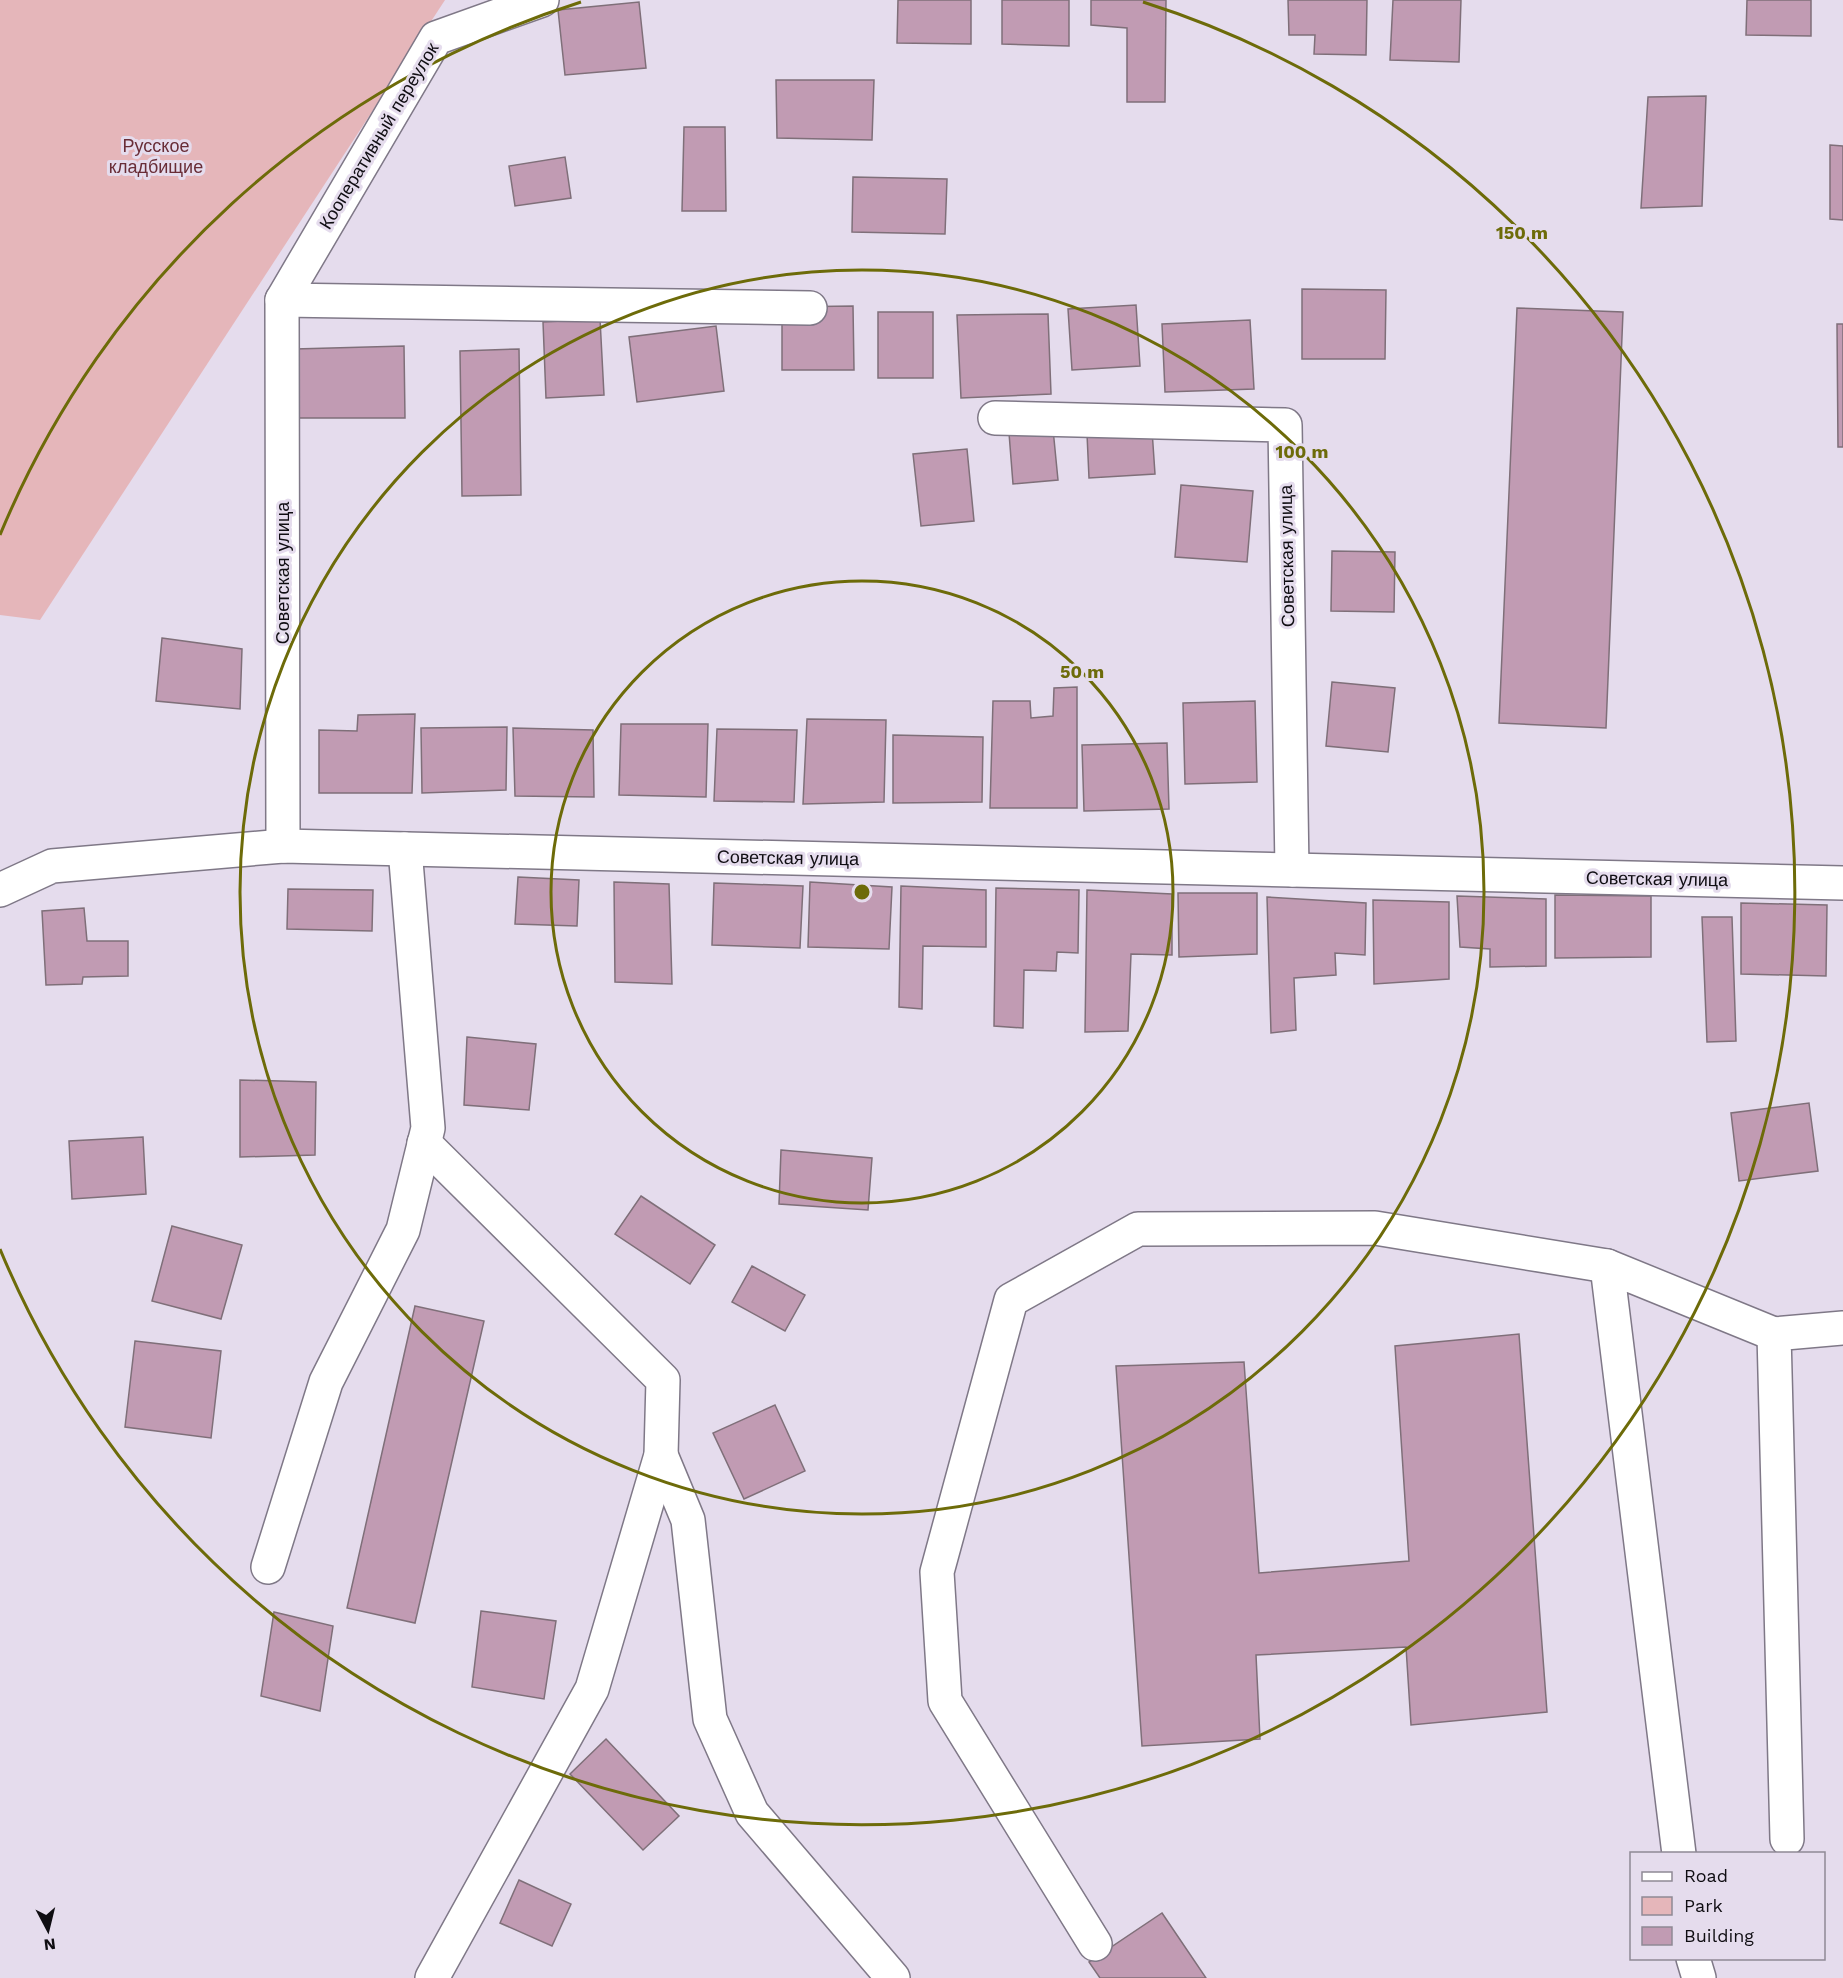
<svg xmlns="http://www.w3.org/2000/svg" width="1843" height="1978" font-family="'Work Sans',sans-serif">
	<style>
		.green { fill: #e5b6ba }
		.building { fill: #c19bb3; stroke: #7f6f79; stroke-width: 1.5 }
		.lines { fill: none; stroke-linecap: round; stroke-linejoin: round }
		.minor-casing { stroke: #7f7887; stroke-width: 36 }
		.minor { stroke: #fff; stroke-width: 33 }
		.ring { fill: none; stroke: #6d6b09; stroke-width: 3 }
		.labels { text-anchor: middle; stroke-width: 6; stroke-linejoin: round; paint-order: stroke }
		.street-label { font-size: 18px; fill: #0f0d12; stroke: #e5dced }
		.park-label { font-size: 18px; fill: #692d37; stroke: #e5dced }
		.centre { fill: #6d6b09; stroke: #e5dced; stroke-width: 3 }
		.ring-label { font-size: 18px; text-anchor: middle; font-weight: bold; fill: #6d6b09; stroke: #e5dced; stroke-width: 6; stroke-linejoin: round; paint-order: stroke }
	</style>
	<rect width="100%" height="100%" fill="#e5dced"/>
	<polygon class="green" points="0,0 445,0 40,620 0,615"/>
	<g class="building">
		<polygon points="898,0 971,0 971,44 897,43"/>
		<polygon points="1002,0 1069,0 1069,46 1002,44"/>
		<polygon points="1091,0 1166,0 1165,102 1127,102 1127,28 1091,25"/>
		<polygon points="1288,0 1367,0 1366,55 1314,54 1315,35 1289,35"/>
		<polygon points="1393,0 1461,0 1459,62 1390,60"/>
		<polygon points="1747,0 1811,0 1811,36 1746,35"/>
		<polygon points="639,2 646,68 565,75 558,10"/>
		<polygon points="776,80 874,80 872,140 777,138"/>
		<polygon points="1706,96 1702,206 1641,208 1648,97"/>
		<polygon points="684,127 725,127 726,211 682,211"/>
		<polygon points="1830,145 1843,146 1843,220 1830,219"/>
		<polygon points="565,157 571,198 515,206 509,166"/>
		<polygon points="853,177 947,179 945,234 852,232"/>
		<polygon points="1302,289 1386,290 1385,359 1302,359"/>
		<polygon points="1136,305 1140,366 1072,370 1068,309"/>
		<polygon points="853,306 854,370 782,370 782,307"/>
		<polygon points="1517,308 1623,312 1606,728 1499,723"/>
		<rect x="878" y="312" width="55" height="66"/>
		<polygon points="1048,314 1051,394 961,398 957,315"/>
		<polygon points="600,319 604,395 546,398 543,322"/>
		<polygon points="1250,320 1254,389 1165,392 1162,324"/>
		<polygon points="1837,324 1843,324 1843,447 1838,447"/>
		<polygon points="716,326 724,391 637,402 629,337"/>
		<polygon points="404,346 405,418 297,418 295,349"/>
		<polygon points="519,349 521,495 462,496 460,351"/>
		<polygon points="1053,429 1058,480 1013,484 1009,433"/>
		<polygon points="1152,430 1155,474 1089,478 1087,434"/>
		<polygon points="967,449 974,521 921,526 913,454"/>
		<polygon points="1181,485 1253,491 1247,562 1175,557"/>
		<polygon points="1332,551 1395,552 1394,612 1331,611"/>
		<polygon points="162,638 242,649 240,709 156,701"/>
		<polygon points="1332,682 1395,688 1388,752 1326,746"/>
		<polygon points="1077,687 1077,808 990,808 993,701 1030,701 1031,718 1053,716 1054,688"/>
		<polygon points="1255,701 1257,782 1185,784 1183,703"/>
		<polygon points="415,714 412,793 319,793 319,730 357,731 358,715"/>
		<polygon points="807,719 886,720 884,802 803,804"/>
		<polygon points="621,724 708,724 706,797 619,795"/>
		<polygon points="507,727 506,790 422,793 421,728"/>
		<polygon points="513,728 593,730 594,797 515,796"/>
		<polygon points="717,729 797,730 794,802 714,801"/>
		<polygon points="893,735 983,737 982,802 893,803"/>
		<polygon points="1167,743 1169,809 1084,811 1082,745"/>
		<polygon points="518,877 579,880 577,926 515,924"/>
		<polygon points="614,882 669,884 672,984 615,982"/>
		<polygon points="810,882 892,887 889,949 808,947"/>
		<polygon points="714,883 803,886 800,948 712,945"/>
		<polygon points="901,886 986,890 986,947 923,946 922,1009 899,1007"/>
		<polygon points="996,888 1079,890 1078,953 1057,952 1056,971 1024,970 1023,1028 994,1026"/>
		<polygon points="288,889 373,890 372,931 287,929"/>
		<polygon points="1087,890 1172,894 1172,955 1131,954 1128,1031 1085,1032"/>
		<polygon points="1178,893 1257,893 1257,954 1179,957"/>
		<polygon points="1555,895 1651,896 1651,957 1555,958"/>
		<polygon points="1457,896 1546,899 1546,966 1490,967 1490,949 1460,947"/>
		<polygon points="1267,897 1366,903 1365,955 1335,953 1336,975 1294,978 1296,1030 1271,1033"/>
		<polygon points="1373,900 1449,902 1449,979 1374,984"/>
		<polygon points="1741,903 1827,905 1826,976 1741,974"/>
		<polygon points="84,908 87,941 128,941 128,976 83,977 82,984 46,985 42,911"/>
		<polygon points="1702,917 1732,917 1736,1041 1707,1042"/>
		<polygon points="467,1037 536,1044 529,1110 464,1105"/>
		<polygon points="240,1080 316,1082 315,1155 240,1157"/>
		<polygon points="1809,1103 1818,1171 1739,1181 1731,1113"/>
		<polygon points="143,1137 146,1194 72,1199 69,1141"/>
		<polygon points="781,1150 872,1158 868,1210 779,1204"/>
		<polygon points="641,1196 715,1245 690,1284 615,1234"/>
		<polygon points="172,1226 242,1245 221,1319 152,1301"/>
		<polygon points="752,1266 805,1295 785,1331 732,1302"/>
		<polygon points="415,1306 484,1321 415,1623 347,1608"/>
		<polygon points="1519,1334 1547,1712 1411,1725 1406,1647 1256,1655 1260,1739 1142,1746 1116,1366 1244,1362 1259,1573 1409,1561 1395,1346"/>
		<polygon points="135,1341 221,1351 211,1438 125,1427"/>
		<polygon points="775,1405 805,1471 744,1499 713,1433"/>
		<polygon points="481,1611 556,1621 544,1699 472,1687"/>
		<polygon points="274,1612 333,1626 320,1711 261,1696"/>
		<polygon points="606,1739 679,1816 643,1850 570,1774"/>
		<polygon points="519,1880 571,1904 552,1946 500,1923"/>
		<polygon points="1162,1913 1206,1978 1100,1978 1089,1962"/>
	</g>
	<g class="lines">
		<g class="minor-casing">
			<g id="minor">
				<polyline points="282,300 810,308"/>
				<polyline points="995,418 1285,425 1292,870"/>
				<polyline points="283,846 282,300 436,38 542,0"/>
				<polyline points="0,890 52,866 283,846 1843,883"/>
				<polyline points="424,1143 663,1380 661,1455 592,1689 432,1978"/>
				<polyline points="661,1455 688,1520 710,1719 752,1813 893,1978"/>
				<polyline points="268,1567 326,1382 403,1230 428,1128 405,849"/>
				<polyline points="1787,1839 1774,1334 1843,1328"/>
				<polyline points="1679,1854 1607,1266 1774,1334"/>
				<polyline points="1095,1944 945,1701 937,1572 1011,1300 1138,1229 1375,1228 1607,1266"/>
				<polyline points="1693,1958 1699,1978"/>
			</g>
		</g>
		<use href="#minor" class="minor"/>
	</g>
	<g class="ring">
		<circle cx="862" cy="892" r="311"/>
		<circle cx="862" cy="892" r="622"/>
		<path d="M0 535A933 933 0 0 1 581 2M1143 2A933 933 0 1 1 0 1249"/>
	</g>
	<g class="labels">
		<g class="street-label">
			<text transform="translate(379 136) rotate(-59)" y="6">Кооперативный переулок</text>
			<text transform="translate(1287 556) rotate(-91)" y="6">Советская улица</text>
			<text transform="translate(283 573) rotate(-90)" y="6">Советская улица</text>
			<text transform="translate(788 858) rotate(1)" y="6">Советская улица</text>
			<text transform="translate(1657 879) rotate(1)" y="6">Советская улица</text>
		</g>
		<g class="park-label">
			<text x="156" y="152">Русское<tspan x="156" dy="21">кладбищие</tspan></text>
		</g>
	</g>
	<circle cx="862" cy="892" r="9" class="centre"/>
	<g class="ring-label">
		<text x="1522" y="239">150 m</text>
		<text x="1302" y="458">100 m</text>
		<text x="1082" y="678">50 m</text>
	</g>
	<rect x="1630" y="1852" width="195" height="108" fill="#e5dced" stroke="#8f8995" stroke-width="1.5"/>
	<rect x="1642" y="1872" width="30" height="9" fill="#ffffff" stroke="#8f8995" stroke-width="1.5"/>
	<text x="1684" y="1882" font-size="18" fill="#0f0d12">Road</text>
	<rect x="1642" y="1897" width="30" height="18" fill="#e5b6ba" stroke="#8f8995" stroke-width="1.5"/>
	<text x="1684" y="1912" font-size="18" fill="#0f0d12">Park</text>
	<rect x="1642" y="1927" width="30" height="18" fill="#c19bb3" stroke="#8f8995" stroke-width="1.5"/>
	<text x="1684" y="1942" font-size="18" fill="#0f0d12">Building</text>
	<g transform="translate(48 1930) rotate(173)" stroke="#e5dced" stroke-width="4.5" paint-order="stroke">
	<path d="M0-4.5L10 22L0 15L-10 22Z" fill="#0f0d12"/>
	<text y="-9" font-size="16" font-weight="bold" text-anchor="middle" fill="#0f0d12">N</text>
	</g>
</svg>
